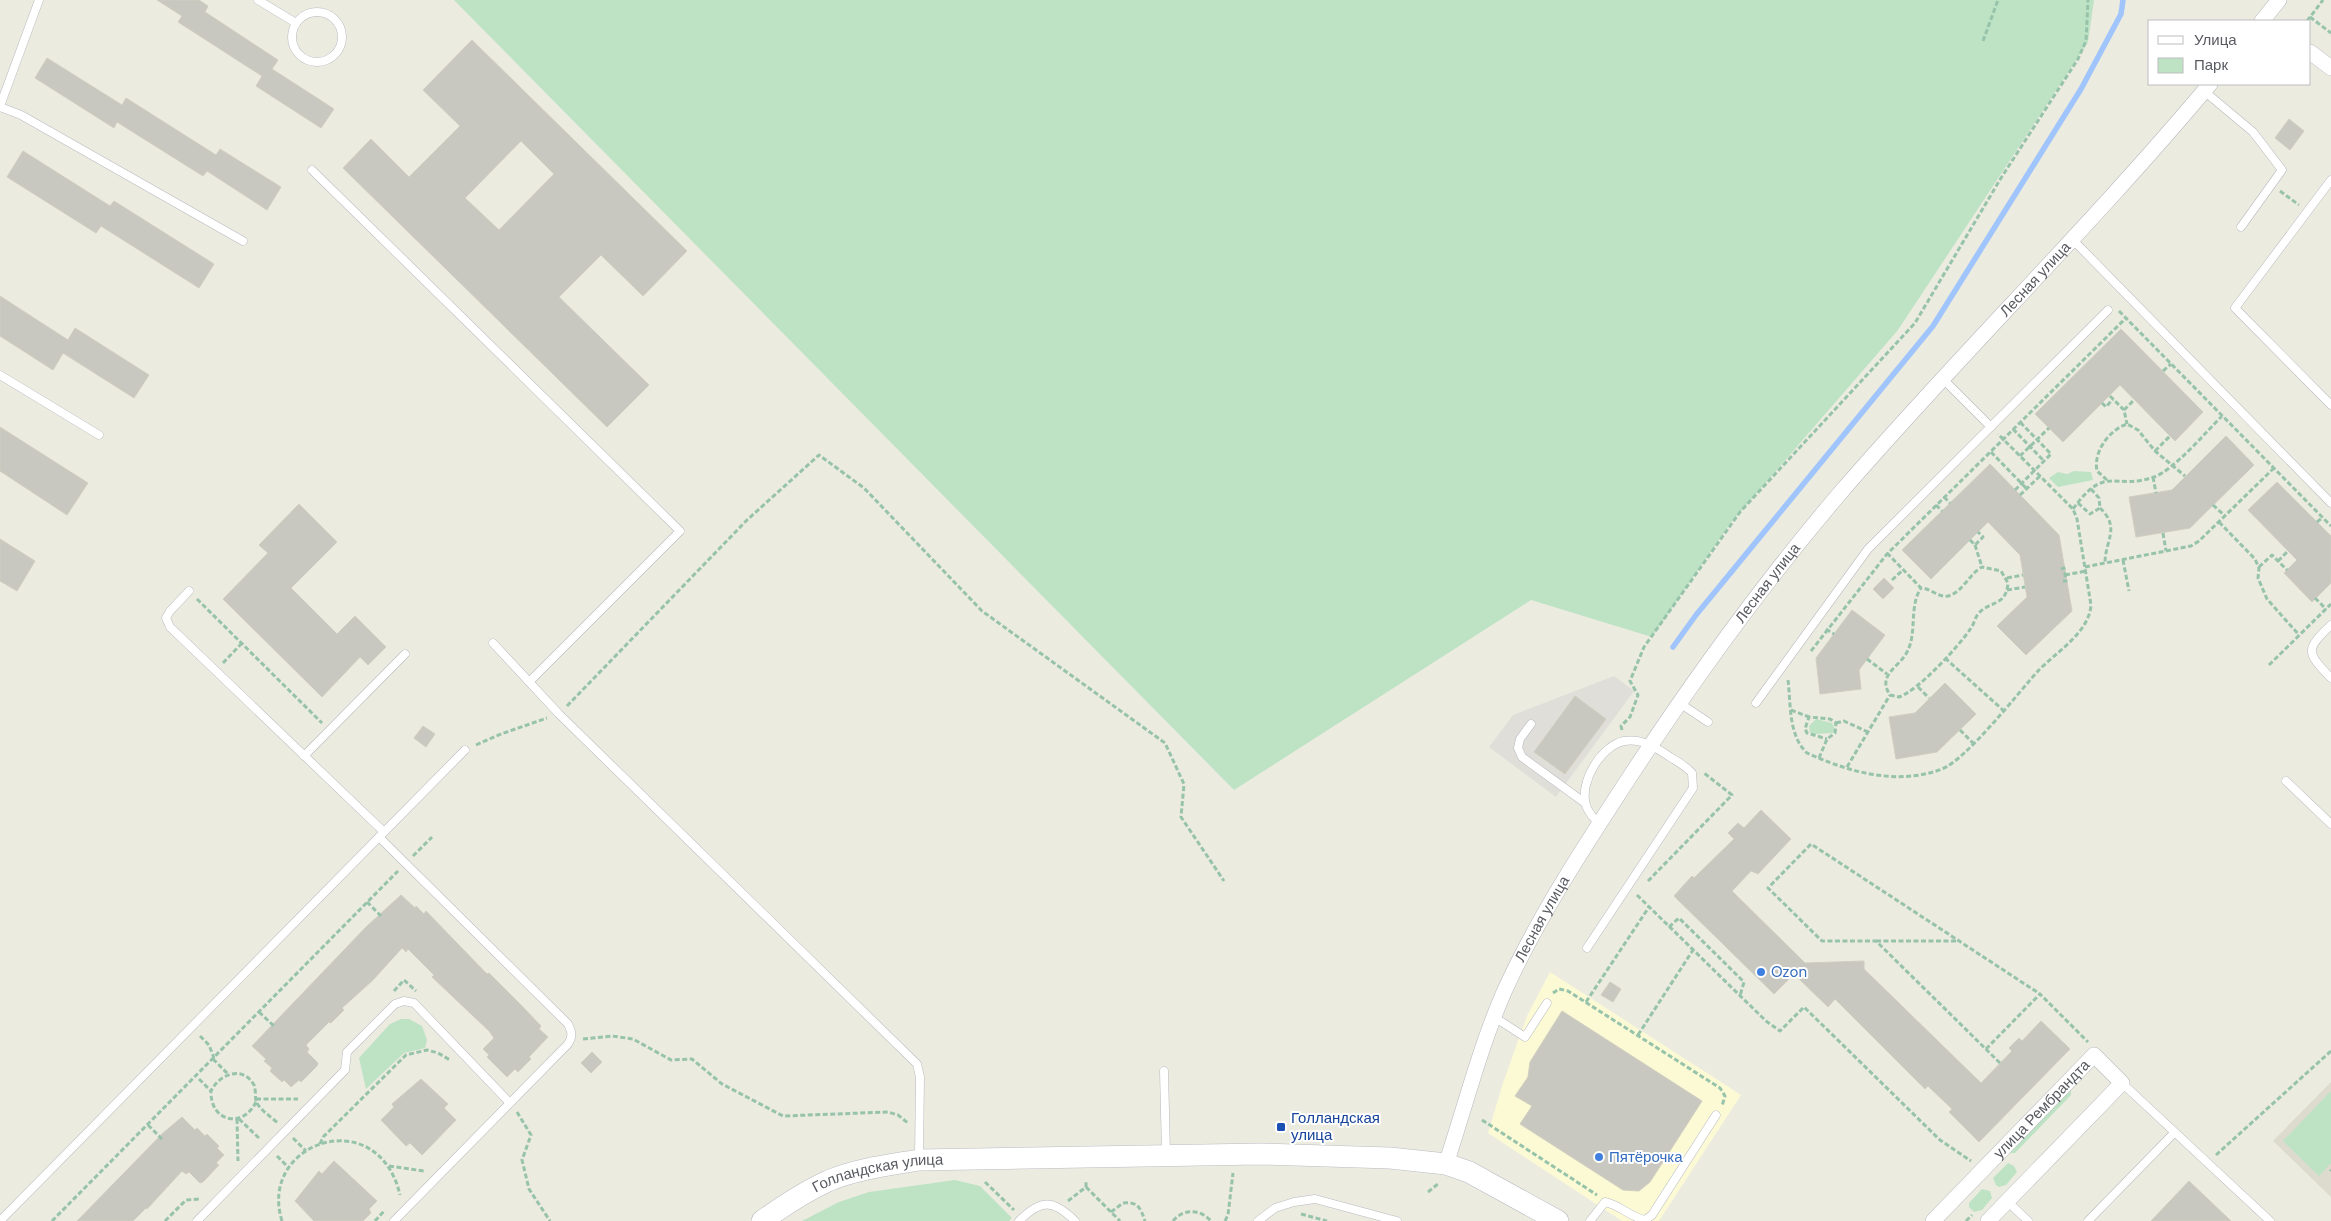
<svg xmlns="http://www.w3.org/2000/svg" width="2331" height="1221" font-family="'DM Sans',sans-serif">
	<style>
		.commercial { fill: #fcfad5 }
		.industrial { fill: #dfded8 }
		.education { fill: #dcdbce }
		.green { fill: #bde3c4 }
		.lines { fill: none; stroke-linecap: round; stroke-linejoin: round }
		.stream { stroke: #a0c4fc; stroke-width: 5.5 }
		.building { fill: #c8c8c0; stroke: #d0cebf; fill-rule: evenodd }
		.lane-casing { stroke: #b8b9bf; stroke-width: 9 }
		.street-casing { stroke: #b8b9bf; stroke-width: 16 }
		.secondary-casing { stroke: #b9bbc2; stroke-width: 22 }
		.path { stroke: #97c3ab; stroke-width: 3; stroke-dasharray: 5 2.5; stroke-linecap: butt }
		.lane { stroke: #fff; stroke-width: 8 }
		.street { stroke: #fff; stroke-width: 15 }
		.secondary { stroke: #fff; stroke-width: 21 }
		.shop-dot { fill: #3f7fe0; stroke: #fff; stroke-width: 2 }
		.transit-dot { fill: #1a4fb4; stroke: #fff; stroke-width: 2 }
		.labels { text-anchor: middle; stroke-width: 4; stroke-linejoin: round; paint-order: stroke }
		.street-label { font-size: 15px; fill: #595b61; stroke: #fff }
		.shop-label { font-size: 15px; fill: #366cbe; stroke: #fff; text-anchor: start }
		.transit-label { font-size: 15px; fill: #164399; stroke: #fff; text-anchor: start }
	</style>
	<rect width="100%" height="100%" fill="#ecebe0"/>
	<polygon class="commercial" points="1550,972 1741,1095 1659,1221 1622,1221 1488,1133 1503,1083 1527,1016"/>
	<polygon class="industrial" points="1614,676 1634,691 1556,797 1489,747 1513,715"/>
	<polygon class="education" points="2331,1082 2331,1197 2273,1141"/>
	<g class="green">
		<polygon points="454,0 2094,0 2088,42 1898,330 1729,525 1652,637 1531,600 1234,790"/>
		<polygon points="2074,471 2091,472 2093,480 2058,487 2049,478 2058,472 2067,474"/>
		<polygon points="1816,719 1832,723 1835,729 1833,733 1814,734 1810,733 1809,726"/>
		<polygon points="401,1019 409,1019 422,1026 427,1040 425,1048 404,1053 366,1089 359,1058 390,1024"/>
		<polygon points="2071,1087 2071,1095 2015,1153 2007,1153"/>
		<polygon points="2331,1091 2331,1163 2319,1176 2283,1141"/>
		<polygon points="2008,1163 2014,1166 2017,1172 2006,1185 1999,1187 1996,1185 1993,1178"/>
		<polygon points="955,1180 980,1186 1012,1218 1009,1221 802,1221 839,1202 869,1192"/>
		<polygon points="1982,1189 1990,1191 1992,1198 1982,1210 1974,1212 1969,1207 1969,1203"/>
	</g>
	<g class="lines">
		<polyline class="stream" points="1673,647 1696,615 1933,326 2081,89 2121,14 2123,0"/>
	</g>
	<g class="building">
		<polygon points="157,0 199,0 208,6 205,12 278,60 272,69 334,109 321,128 256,86 262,76 178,22 182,16"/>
		<path d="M472 40 687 251 643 296 601 255 559 297 649 385 607 427 343 168 371 139 409 177 460 126 423 90ZM521 141 554 174 499 230 465 198Z"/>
		<polygon points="47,58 122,105 126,98 216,155 220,149 281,187 267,210 207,171 203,176 117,122 114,128 35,78"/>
		<polygon points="2289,119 2304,131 2290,150 2275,138"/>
		<polygon points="23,151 110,206 114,201 214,264 199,288 101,226 96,233 7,177"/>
		<polygon points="0,296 68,340 75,328 149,375 134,398 63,353 53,370 0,336"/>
		<polygon points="2121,329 2203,412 2175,441 2120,385 2063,442 2035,414"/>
		<polygon points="0,427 88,483 67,515 0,471"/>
		<polygon points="2226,436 2254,465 2190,528 2136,537 2129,497 2172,490"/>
		<polygon points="1990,464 2059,535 2072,611 2026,655 1997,626 2027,597 2020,555 1988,522 1931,579 1902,550"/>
		<polygon points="2277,482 2331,536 2331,583 2312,602 2284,573 2297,560 2248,510"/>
		<polygon points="299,504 337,542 291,588 337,634 355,616 386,647 368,665 360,657 322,697 223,599 268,553 259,545"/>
		<polygon points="0,539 35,561 17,591 0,581"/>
		<polygon points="1884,578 1894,588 1883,599 1873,589"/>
		<polygon points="1852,610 1885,635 1859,670 1861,689 1820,694 1816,658"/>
		<polygon points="1945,683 1976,714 1937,752 1896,759 1889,717 1915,713"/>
		<polygon points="1575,696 1606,719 1565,774 1534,752"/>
		<polygon points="423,726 435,734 426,747 414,738"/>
		<polygon points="1761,810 1791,839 1758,874 1751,871 1732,891 1805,963 1864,961 1864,969 1981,1083 2012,1051 2009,1048 2019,1038 2022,1041 2041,1021 2070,1049 1979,1142 1949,1112 1952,1109 1928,1086 1925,1089 1835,999 1828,1007 1794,974 1774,994 1674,896 1692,876 1694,878 1734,839 1728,833 1738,823 1744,828"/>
		<polygon points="401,895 415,908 416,906 424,914 426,911 487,974 489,973 521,1005 541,1026 539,1029 548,1037 529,1057 531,1059 518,1072 515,1069 507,1077 487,1057 489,1055 483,1049 494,1038 489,1031 432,977 434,975 408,949 406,952 402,948 373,980 342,1008 344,1010 331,1023 329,1022 306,1045 309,1049 307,1052 318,1063 317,1066 301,1082 299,1080 291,1087 284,1080 282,1082 270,1071 272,1068 264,1061 266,1059 252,1046 366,927"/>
		<polygon points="1610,982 1621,989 1613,1002 1601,995"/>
		<polygon points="1562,1011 1702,1101 1650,1182 1639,1191 1623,1190 1520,1124 1532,1106 1515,1096 1528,1077 1530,1062"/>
		<polygon points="592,1052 602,1062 591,1073 581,1063"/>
		<polygon points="421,1079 448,1104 444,1108 456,1120 422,1155 410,1143 406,1146 381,1120 394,1107 392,1104"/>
		<polygon points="182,1117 195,1130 197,1128 205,1136 207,1134 219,1146 217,1148 224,1155 216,1163 219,1165 203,1182 200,1183 189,1172 186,1174 182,1171 147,1209 146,1208 133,1221 77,1221 163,1133"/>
		<polygon points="334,1161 377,1201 369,1209 371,1213 363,1221 314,1221 295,1201 319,1171 322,1174"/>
		<polygon points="2189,1181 2231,1221 2151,1221"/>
	</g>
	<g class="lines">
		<g class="lane-casing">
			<g id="lane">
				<polyline points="258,0 296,23"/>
				<circle cx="317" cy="37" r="25"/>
				<polyline points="2204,91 2253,132 2282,170 2241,227"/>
				<polyline points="0,106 39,0"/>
				<polyline points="0,107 21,115 243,241"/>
				<polyline points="312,170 680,531 529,682"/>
				<polyline points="2331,180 2235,308 2331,405"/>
				<polyline points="2073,240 2331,503"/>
				<polyline points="0,375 99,435"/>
				<polyline points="1944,380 1991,427"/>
				<polyline points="189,591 170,611 166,618 170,627 384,832"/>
				<path d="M2331 625C2305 650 2306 652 2331 678"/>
				<polyline points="493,643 559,714 917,1064 920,1077 919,1158"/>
				<polyline points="1756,703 1868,549 2108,310"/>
				<polyline points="1681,704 1708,722"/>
				<polyline points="1531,724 1520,739 1518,748 1522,757 1585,803"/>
				<polyline points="304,756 405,654"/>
				<polyline points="2286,781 2331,824"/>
				<path d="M379 837 568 1024C572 1032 573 1036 568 1044L394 1221"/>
				<path d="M1587 948 1693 788 1692 773C1686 766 1678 762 1670 757 1657 748 1642 738 1624 741 1601 746 1579 782 1586 805 1588 813 1594 818 1599 824"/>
				<polyline points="1494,1017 1525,1037 1547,1003"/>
				<polyline points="1164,1071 1166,1153"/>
				<polyline points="2122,1083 2270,1221"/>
				<polyline points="2007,1201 2028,1221"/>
				<polyline points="0,1221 465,750"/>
				<polyline points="197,1221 345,1070 347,1052 395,1004 404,1001 414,1003 510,1103"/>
				<path d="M1019 1221C1041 1199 1053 1199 1075 1221"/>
				<polyline points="1258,1221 1275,1208 1294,1202 1315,1199 1397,1221"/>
				<path d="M1590 1221 1605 1202C1620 1205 1630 1217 1645 1220L1652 1215 1716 1115"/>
				<polyline points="2088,1221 2174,1133"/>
			</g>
		</g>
		<g class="street-casing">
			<g id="street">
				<polyline points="2262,21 2279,0"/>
				<polyline points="2310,52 2331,68"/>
				<path id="s1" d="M1446 1164C1465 1107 1480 1047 1504 992 1538 917 1584 847 1629 778 1694 679 1764 582 1841 492 1961 353 2092 225 2210 84"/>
				<path id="s2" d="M1933 1221 2094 1055 2122 1083 1988 1221"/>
			</g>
		</g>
		<g class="secondary-casing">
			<g id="secondary">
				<path id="s3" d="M762 1221C783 1206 804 1192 828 1181 856 1169 890 1165 919 1160L1260 1154 1390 1158 1446 1164 1469 1172 1558 1221"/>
			</g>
		</g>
		<g class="path">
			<polyline points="2310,17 2331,33"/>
			<polyline points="2307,21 2323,0"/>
			<polyline points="1983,41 1998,0"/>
			<polyline points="2280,191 2299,205"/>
			<polyline points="2119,311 2331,526"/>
			<polyline points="2163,371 2171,364"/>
			<polyline points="2110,396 2124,410 2127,424"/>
			<polyline points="2102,403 2106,407 2113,399"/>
			<polyline points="2124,410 2134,400"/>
			<polyline points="2013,429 2044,461"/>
			<polyline points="2155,451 2170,436"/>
			<polyline points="1991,452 2027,489"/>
			<polyline points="2020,456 2049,428"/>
			<polyline points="2153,477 2156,493"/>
			<path d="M2107 480 2097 471C2093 452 2109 430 2127 424L2138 430 2155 451 2185 476"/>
			<polyline points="2015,490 2051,454 2020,422"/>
			<polyline points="2020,495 2040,476"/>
			<polyline points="1944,497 1950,503"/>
			<polyline points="2078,503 2090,514 2100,508 2099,498 2091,489"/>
			<polyline points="1936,505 1942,511"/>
			<polyline points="2213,505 2225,516"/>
			<path d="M2100 508C2121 528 2105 540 2105 563"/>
			<path d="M2073 509C2106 463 2114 491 2154 477 2174 470 2206 432 2222 416"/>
			<polyline points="2219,522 2255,559 2259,568 2258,578 2267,599 2299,635"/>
			<polyline points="2317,522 2323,517"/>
			<polyline points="2163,533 2166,551"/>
			<polyline points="1970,540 1975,545 1983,537 1978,532"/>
			<polyline points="1975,545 1982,567"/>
			<path d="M1887 553 1921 588C1931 588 1938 598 1948 596 1962 593 1970 573 1982 567L2001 571 2008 583C2006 607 1990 600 1978 614 1975 618 1974 624 1971 628 1959 646 1919 690 1899 697L1890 695C1876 674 1901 667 1908 650 1917 631 1909 606 1921 588"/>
			<polyline points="2123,560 2129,591"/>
			<polyline points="2278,561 2288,551"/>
			<polyline points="2085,567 2191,546 2199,541 2274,468"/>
			<polyline points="2259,567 2272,555 2287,570"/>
			<polyline points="2061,569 2064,568 2066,581 2063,581"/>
			<polyline points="2065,575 2086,571"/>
			<polyline points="2007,578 2023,575"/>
			<polyline points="1892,580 1903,570"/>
			<polyline points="2007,590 2025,587"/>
			<polyline points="2315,598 2326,609"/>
			<polyline points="197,599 322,723"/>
			<polyline points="1826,629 1834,634"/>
			<polyline points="1811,651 1887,554 2126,318"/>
			<polyline points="1945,658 2004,711"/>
			<polyline points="1867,659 1887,674"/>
			<polyline points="223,663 242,643"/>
			<polyline points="2269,665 2331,604"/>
			<path d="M1788 680C1791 704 1788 735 1807 753 1849 772 1897 786 1942 769 1967 759 2018 693 2038 671 2056 652 2089 633 2091 605L2077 519 2073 509 1998 434"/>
			<polyline points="1918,687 1929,698"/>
			<polyline points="567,706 747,520 819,455 864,488 982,611 1165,743 1184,784 1181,817 1224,881"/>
			<polyline points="1791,710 1809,717"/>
			<polyline points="1836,723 1844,721 1868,732"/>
			<polyline points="1622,730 1621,726 1630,717 1638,695 1630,681 1644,647 1740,512 1915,323 2001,178 2078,59 2086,41 2088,0"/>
			<polyline points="1960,730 1973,743"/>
			<polyline points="476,745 501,734 547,718"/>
			<polyline points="1819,758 1827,739 1835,733 1836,723 1830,719 1809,717 1805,729 1807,733 1827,739"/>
			<polyline points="1847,767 1890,695"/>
			<polyline points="413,856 432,837"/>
			<polyline points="1648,881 1732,795 1704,773"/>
			<polyline points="1637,895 1766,1021 1780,1031 1804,1007 1940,1140 1971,1161"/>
			<polyline points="367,902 381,916"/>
			<polyline points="1669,927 1679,918 1744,982 1740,996"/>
			<polyline points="1876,941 1958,941"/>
			<polyline points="394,991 404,980 416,991"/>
			<polyline points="1553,993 1559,989 1568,991 1720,1088 1725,1096 1722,1106"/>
			<polyline points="1586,1002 1649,907"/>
			<polyline points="259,1012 274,1026"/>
			<polyline points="1638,1035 1693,950"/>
			<polyline points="200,1036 209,1045 214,1058"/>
			<polyline points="583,1039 612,1036 633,1039 671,1060 692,1059 722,1084 783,1116 888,1112 898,1115 908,1123"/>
			<polyline points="1986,1049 2040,994 2088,1042"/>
			<polyline points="213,1059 228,1074"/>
			<polyline points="2000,1063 1876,941 1822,941 1768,888 1811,844 2040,994"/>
			<polyline points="199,1079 211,1091"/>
			<polyline points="256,1099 298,1099"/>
			<path d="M256 1102C243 1129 210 1122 211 1091 219 1074 243 1065 254 1085 256 1091 255 1096 256 1101 258 1108 272 1118 278 1123"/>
			<polyline points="517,1112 531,1135 522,1160 529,1189 550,1221"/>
			<polyline points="237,1119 238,1161"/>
			<polyline points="239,1119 260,1139"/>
			<polyline points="1482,1120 1597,1195"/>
			<polyline points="148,1125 162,1139"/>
			<polyline points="293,1138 306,1151"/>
			<polyline points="320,1144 323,1137 406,1055 427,1050 438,1053 450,1060"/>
			<polyline points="2216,1155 2331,1051"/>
			<polyline points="277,1156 289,1168"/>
			<polyline points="389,1166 424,1171"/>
			<polyline points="2330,1171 2331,1170"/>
			<polyline points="985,1182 1014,1210"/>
			<polyline points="1086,1187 1120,1221"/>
			<polyline points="1428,1192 1439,1183"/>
			<polyline points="1068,1201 1086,1187 1086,1181"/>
			<path d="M1111 1212 1123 1203C1138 1201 1141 1209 1145 1221"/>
			<polyline points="1301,1214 1327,1221"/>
			<polyline points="52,1221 398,871"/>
			<polyline points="165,1221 186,1200 200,1199"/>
			<path d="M282 1221C257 1142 378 1101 400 1195"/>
			<polyline points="375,1221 384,1211"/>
			<path d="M1173 1221C1184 1208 1200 1209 1211 1221"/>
			<polyline points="1225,1221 1228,1215 1233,1173"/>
			<polyline points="1966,1221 1972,1215"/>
		</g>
		<use href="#lane" class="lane"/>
		<use href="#street" class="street"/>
		<use href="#secondary" class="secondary"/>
	</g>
	<g class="shop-dot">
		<circle cx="1761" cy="972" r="5"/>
		<circle cx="1599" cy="1157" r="5"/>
	</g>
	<rect class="transit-dot" x="1276" y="1122" width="10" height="10" rx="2.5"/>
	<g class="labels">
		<g class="street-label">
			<text dy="5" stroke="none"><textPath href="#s1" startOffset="1074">Лесная улица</textPath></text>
			<text dy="5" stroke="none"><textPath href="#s1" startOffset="669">Лесная улица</textPath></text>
			<text dy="5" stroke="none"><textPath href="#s1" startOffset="264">Лесная улица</textPath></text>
			<text dy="5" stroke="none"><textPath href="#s2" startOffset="156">улица Рембрандта</textPath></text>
			<text dy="5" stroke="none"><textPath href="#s3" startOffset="128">Голландская улица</textPath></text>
		</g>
		<g class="shop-label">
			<text x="1771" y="977">Ozon</text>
			<text x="1609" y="1162">Пятёрочка</text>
		</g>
		<g class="transit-label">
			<text x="1291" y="1123">Голландская<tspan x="1291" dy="17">улица</tspan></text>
		</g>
	</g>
	<rect x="2148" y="20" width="162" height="65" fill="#ffffff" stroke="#bdbdc0"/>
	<rect x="2158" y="36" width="25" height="8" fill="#ffffff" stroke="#bdbdc0"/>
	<text x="2194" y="45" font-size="15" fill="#595b61">Улица</text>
	<rect x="2158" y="58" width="25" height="15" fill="#bde3c4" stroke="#bdbdc0"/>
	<text x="2194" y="70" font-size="15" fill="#595b61">Парк</text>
</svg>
